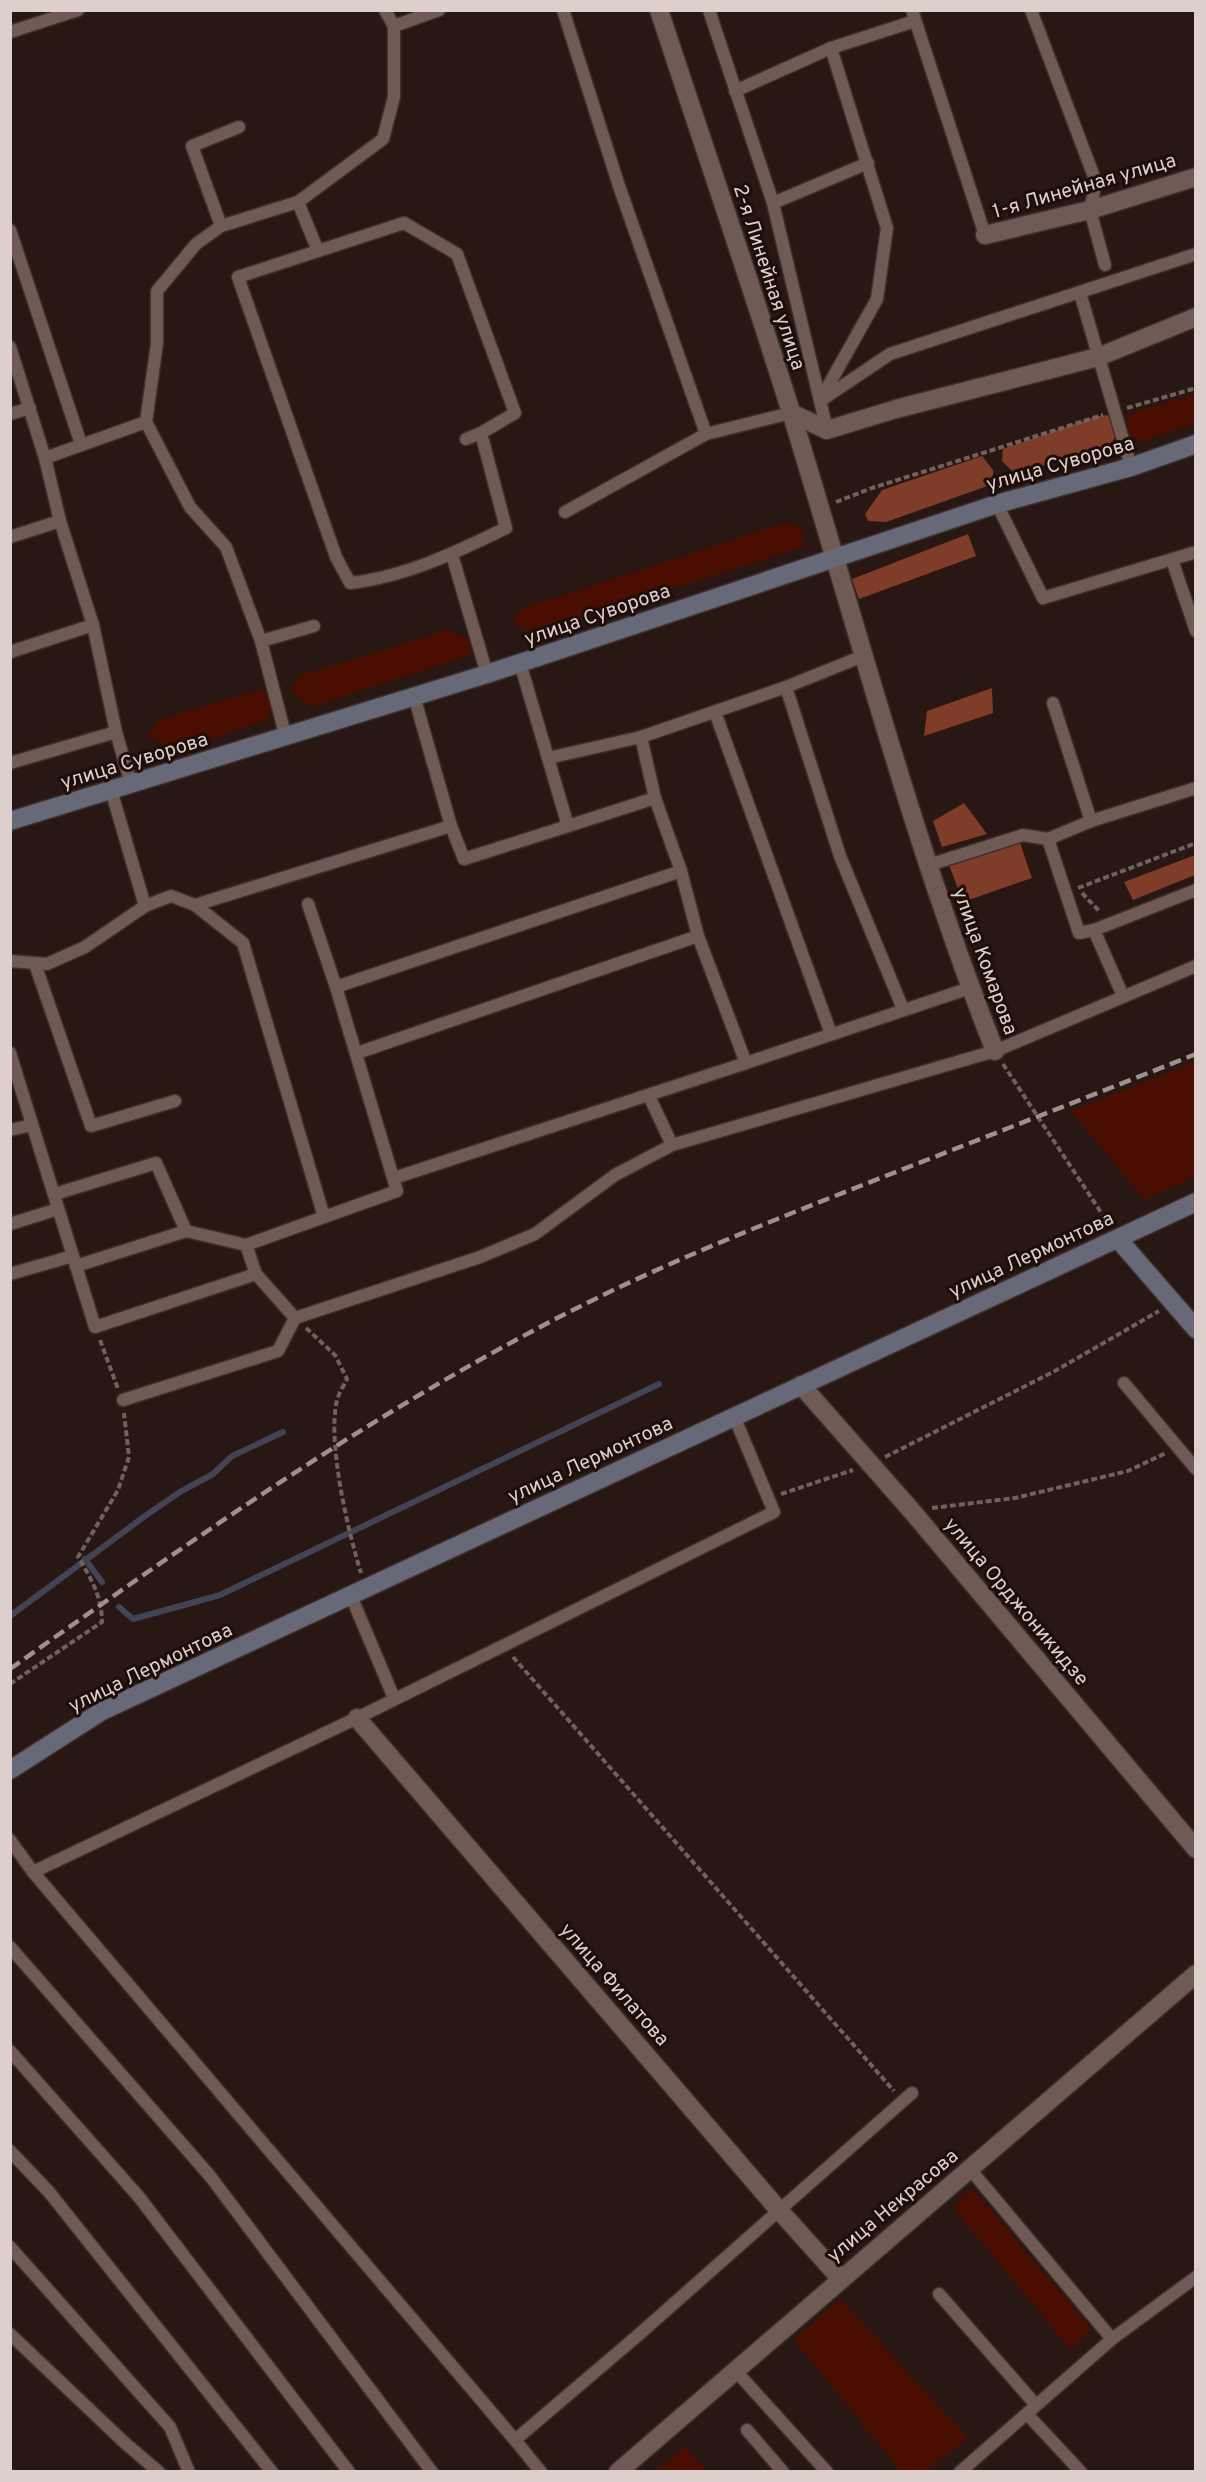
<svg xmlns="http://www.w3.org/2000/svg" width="1206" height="2482" font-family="Overpass,sans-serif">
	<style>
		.green { fill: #4a0e00 }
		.forest { fill: #7f3c28 }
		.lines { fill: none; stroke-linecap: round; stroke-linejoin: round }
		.stream { stroke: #424455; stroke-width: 6 }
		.service-casing { stroke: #3d302e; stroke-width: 15 }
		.minor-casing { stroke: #3d302e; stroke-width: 21 }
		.tertiary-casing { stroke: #3d302e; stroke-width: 21 }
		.secondary-casing { stroke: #3d302e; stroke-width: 21 }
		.path { stroke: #71615d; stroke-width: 4; stroke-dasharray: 6 3; stroke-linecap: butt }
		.service { stroke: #6f5a54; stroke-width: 12 }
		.minor { stroke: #6f5a54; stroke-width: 18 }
		.tertiary { stroke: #6f5a54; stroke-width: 18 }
		.secondary { stroke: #676978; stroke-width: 18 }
		.rail { stroke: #9e908c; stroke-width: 4.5; stroke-dasharray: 12 6; stroke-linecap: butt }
		.labels { text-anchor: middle; stroke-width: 6; stroke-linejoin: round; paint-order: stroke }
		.street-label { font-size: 20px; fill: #dccfcc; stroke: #1e0e09 }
	</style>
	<rect width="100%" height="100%" fill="#281712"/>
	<g class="green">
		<path d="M1195 394V424L1140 441C1127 435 1121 422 1134 412Z"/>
		<polygon points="787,522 802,528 804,546 534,634 519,628 513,617 523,608"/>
		<polygon points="447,630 469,638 471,655 313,706 295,696 291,687 299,676"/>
		<polygon points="263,689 271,706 267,720 197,744 166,747 147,736 159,720"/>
		<polygon points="1195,1062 1195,1176 1145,1200 1071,1111"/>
		<polygon points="972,2188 1092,2330 1070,2349 953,2207"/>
		<polygon points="840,2299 968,2438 925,2471 901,2471 794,2340"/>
		<polygon points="685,2446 706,2471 657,2471"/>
	</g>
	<g class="forest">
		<polygon points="1112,415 1118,432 1111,444 1015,474 1002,461 1003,449 1097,416"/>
		<polygon points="982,456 993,470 993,484 886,522 868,521 865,514 882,490"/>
		<polygon points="968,534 976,556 859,599 852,579"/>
		<polygon points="992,688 993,713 924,736 927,711"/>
		<polygon points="964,803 987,834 942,847 933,821"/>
		<polygon points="1019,840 1032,878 963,902 949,865"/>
		<polygon points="1195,855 1195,875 1133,900 1124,882"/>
	</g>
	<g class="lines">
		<g class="stream">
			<polyline points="85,1559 102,1582"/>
			<polyline points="119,1607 133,1619 220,1595 659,1384"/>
			<polyline points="10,1616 145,1516 180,1492 213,1474 232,1456 283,1432"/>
		</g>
		<g class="service-casing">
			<g id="service">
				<polyline points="385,10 394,26 439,10"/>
				<polyline points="563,10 619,186 706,434"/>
				<polyline points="709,10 773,203 827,430"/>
				<polyline points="912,10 985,235"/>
				<polyline points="1031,10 1096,182 1090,210 1105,265"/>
				<polyline points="10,32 78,10"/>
				<polyline points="735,91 831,48 915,21"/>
				<polyline points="298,202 318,251"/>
				<polyline points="773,203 868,163"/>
				<path d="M404 223 457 254 515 413 481 433 506 528C457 552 405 577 350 583L336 557 238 277Z"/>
				<polyline points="221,226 192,146 239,127"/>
				<polyline points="10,230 81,444"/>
				<polyline points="1080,293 1131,467"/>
				<polyline points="10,347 45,458 60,521 93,625 116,732 131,784"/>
				<polyline points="822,397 877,299 887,228 831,48"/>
				<polyline points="820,401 890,354 1196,254"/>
				<polyline points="10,414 30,408"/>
				<polyline points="466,439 481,433"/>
				<polyline points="45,458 146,422"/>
				<polyline points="997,504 1043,598 1196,552"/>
				<polyline points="565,512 706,434 791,413"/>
				<polyline points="10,537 60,521"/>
				<polyline points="452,555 487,674"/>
				<polyline points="1172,560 1196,631"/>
				<polyline points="261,641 314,626"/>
				<polyline points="10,652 93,625"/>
				<polyline points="786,687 840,856 903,1009"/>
				<polyline points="414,696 451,826 464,859 568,826"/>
				<polyline points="1053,703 1091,821"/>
				<polyline points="715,712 831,1034"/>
				<polyline points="286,738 261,641 226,547 190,507 146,422 157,343 157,291 196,244 221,226 298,202 383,139 394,97 394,26"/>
				<polyline points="548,758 641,737"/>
				<polyline points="10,763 116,732"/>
				<polyline points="111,790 145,906 171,896 195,905 243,943 324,1217 397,1191 336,987 308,904"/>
				<polyline points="655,798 641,737 786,687 863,656"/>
				<polyline points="1048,839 1079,933 1094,930 1196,890"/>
				<polyline points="929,865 1023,835 1048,839 1091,821 1196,788"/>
				<polyline points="195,905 451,826"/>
				<polyline points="1094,930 1123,996"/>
				<polyline points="10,961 47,964 85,947 145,906"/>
				<polyline points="35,964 91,1126 175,1101"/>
				<polyline points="336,987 681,871"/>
				<polyline points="10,1053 95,1327 256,1274"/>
				<polyline points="357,1053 698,936"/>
				<polyline points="746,1063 970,988"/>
				<polyline points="649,1096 672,1145"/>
				<polyline points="10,1130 32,1125"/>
				<polyline points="394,1178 746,1063 698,936 681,871 655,798 568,826 520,663"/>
				<polyline points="55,1194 156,1163 186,1231 246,1245 256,1274 295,1318"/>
				<polyline points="10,1224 58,1209"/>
				<polyline points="246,1245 324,1217"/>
				<polyline points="76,1266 186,1231"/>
				<polyline points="10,1274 73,1256"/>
				<polyline points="1124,1383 1196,1469"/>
				<polyline points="123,1400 278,1351 295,1318 480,1257 535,1234 615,1175 672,1145 995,1051 1196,966"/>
				<polyline points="351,1596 394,1698"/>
				<polyline points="10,1840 33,1872 357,1718 774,1512 734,1416"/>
				<polyline points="33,1872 515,2440"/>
				<polyline points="10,1947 210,2176 432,2472"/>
				<polyline points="10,2051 139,2197 349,2472"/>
				<polyline points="10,2151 49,2192 272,2472"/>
				<polyline points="970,2169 1112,2339"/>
				<polyline points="10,2247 170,2427 189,2472"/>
				<polyline points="939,2294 1036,2405"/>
				<polyline points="10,2334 126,2444 159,2472"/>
				<polyline points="735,2370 827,2472"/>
				<polyline points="1027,2414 1081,2472"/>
				<polyline points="747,2430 783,2472"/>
				<polyline points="541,2472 515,2440 636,2337 912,2093"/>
				<polyline points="960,2472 1112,2339 1196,2277"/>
			</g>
		</g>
		<g class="minor-casing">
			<g id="minor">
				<path d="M659 10C703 144 749 278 791 412 857 626 913 843 995 1051"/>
				<polyline points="985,235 1090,210 1196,177"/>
				<polyline points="791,413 827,430 896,409 1098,357 1196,317"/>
				<polyline points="801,1385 911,1510 1196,1849"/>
				<polyline points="357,1718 778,2209 840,2278"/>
			</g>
		</g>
		<g class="tertiary-casing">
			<polyline id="tertiary" points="618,2472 1196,1974"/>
		</g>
		<g class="secondary-casing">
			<g id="secondary">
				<polyline points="10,821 487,674 997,504 1131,467 1196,444"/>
				<polyline points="1118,1239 1196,1329"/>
				<polyline points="10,1770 102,1711 1196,1202"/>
			</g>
		</g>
		<g class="path">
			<polyline points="1127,408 1196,388"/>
			<polyline points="836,502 872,488 1103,415"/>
			<polyline points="1078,888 1196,843"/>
			<polyline points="1082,893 1100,912"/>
			<polyline points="1003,1064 1108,1223"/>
			<path d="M306 1328 335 1355 347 1379C344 1385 339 1393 337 1400 327 1443 348 1531 361 1573"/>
			<polyline points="100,1340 118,1389"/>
			<polyline points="885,1457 1053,1372 1159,1311"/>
			<polyline points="781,1494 853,1470"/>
			<polyline points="932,1508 1015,1498 1128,1471 1166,1453"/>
			<polyline points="513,1657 894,2091"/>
			<path d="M10 1684 102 1622C102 1597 91 1578 78 1557L118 1490 129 1457 124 1413"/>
		</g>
		<use href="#service" class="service"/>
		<use href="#minor" class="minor"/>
		<use href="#tertiary" class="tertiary"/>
		<use href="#secondary" class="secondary"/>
		<path class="rail" d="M10 1669C192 1540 374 1411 573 1310 675 1258 782 1217 888 1175 991 1135 1093 1095 1196 1054"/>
	</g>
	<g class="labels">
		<g class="street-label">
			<text transform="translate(1084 185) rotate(-16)" y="7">1-я Линейная улица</text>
			<text transform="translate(770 277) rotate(72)" y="7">2-я Линейная улица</text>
			<text transform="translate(1060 463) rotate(-16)" y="7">улица Суворова</text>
			<text transform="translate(597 614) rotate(-19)" y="7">улица Суворова</text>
			<text transform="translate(134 760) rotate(-17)" y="7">улица Суворова</text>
			<text transform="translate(986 961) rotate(70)" y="7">улица Комарова</text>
			<text transform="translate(1031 1254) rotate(-25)" y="7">улица Лермонтова</text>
			<text transform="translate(590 1459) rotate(-25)" y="7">улица Лермонтова</text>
			<text transform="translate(1017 1601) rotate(50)" y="7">улица Орджоникидзе</text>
			<text transform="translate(150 1667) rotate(-26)" y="7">улица Лермонтова</text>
			<text transform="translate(615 1984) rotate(49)" y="7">улица Филатова</text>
			<text transform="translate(892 2205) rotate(-40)" y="7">улица Некрасова</text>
		</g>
	</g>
	<rect width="1206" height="2482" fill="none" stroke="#dccfcc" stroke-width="24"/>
</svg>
